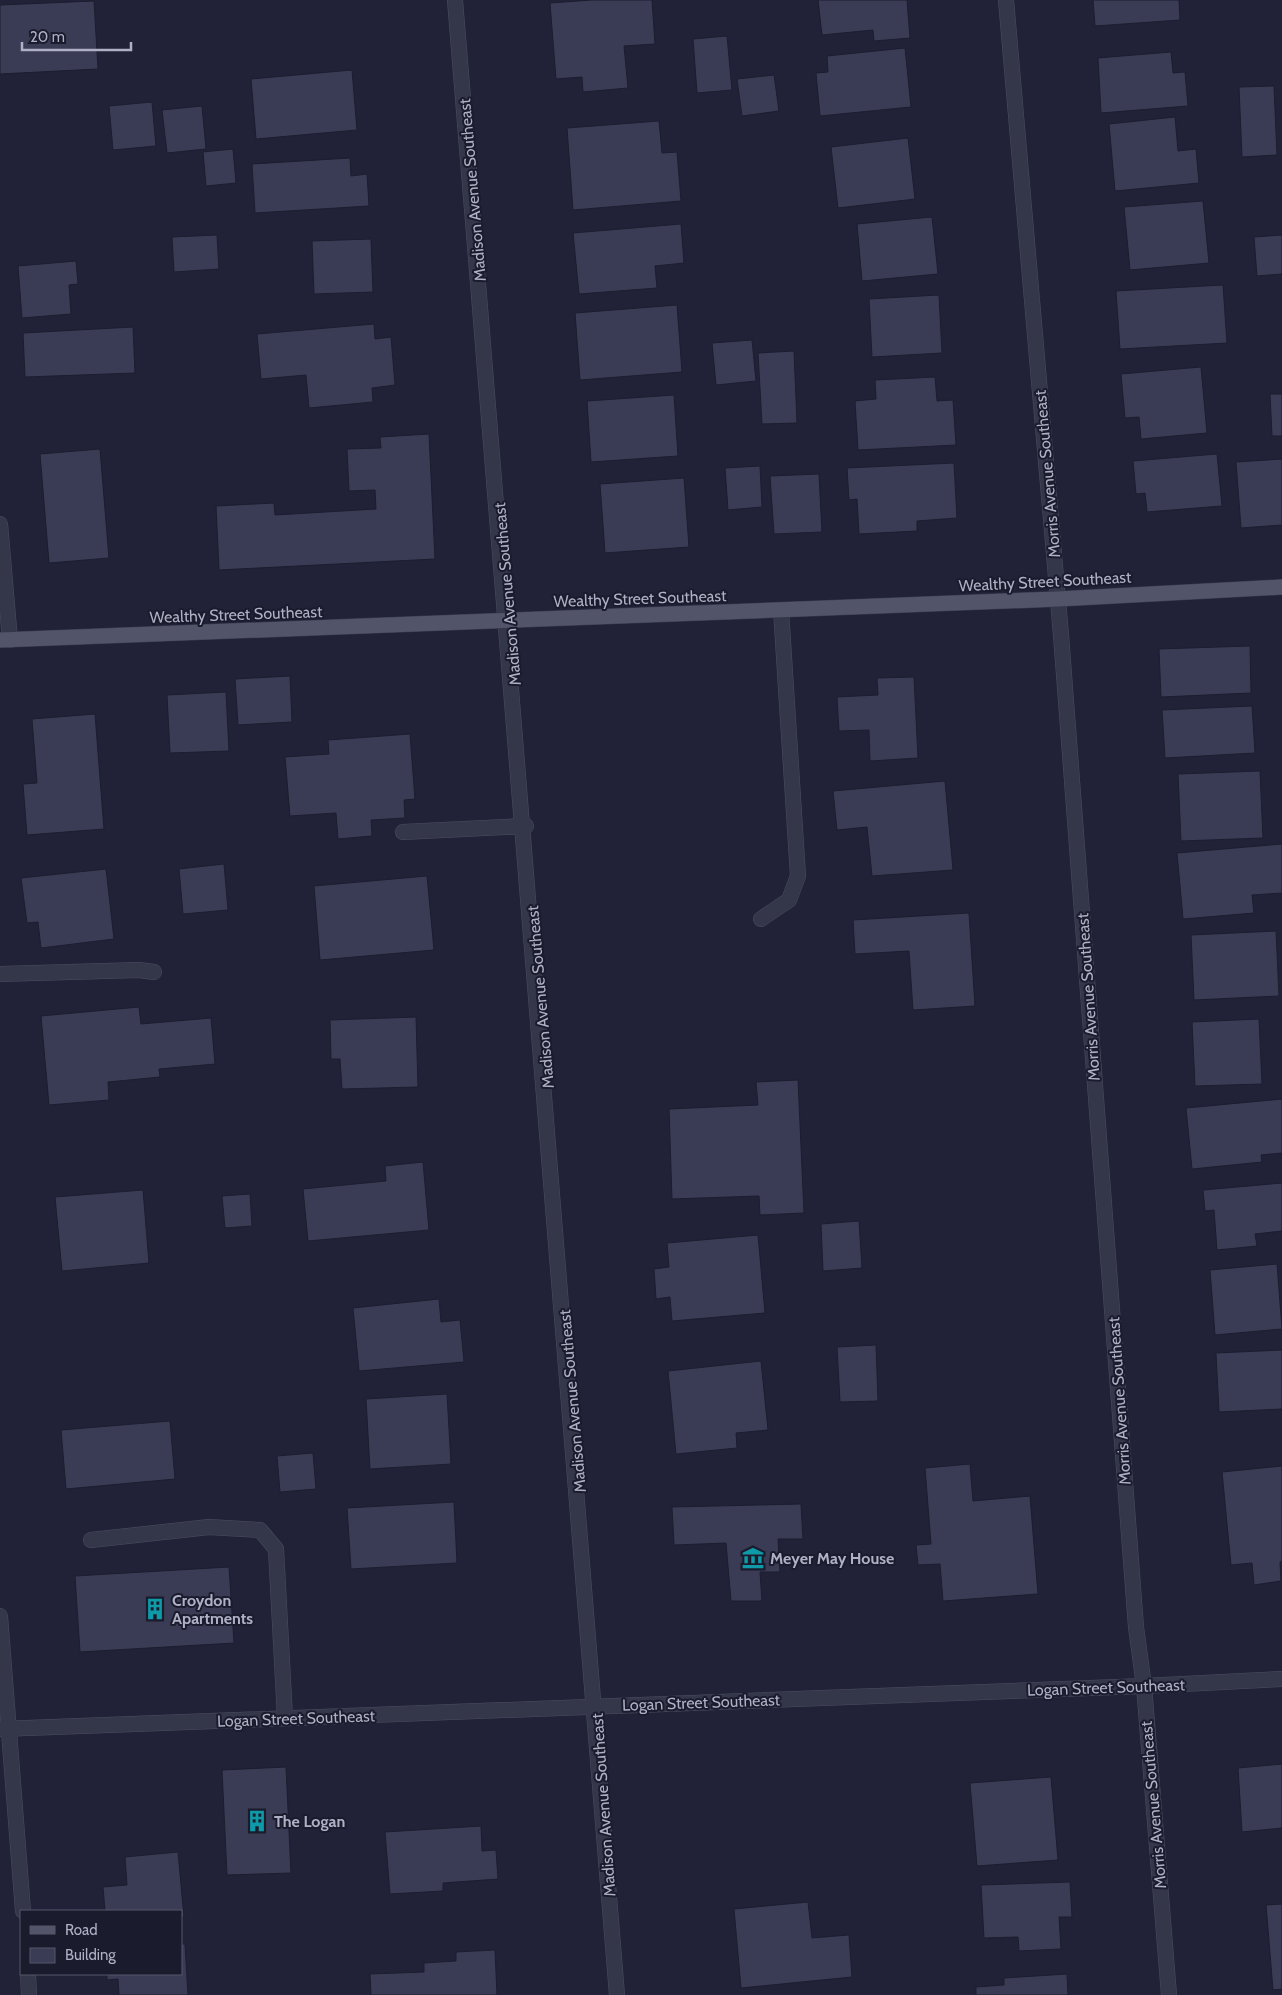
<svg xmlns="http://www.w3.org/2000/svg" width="1282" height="1995" font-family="Cabin,sans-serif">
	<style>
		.building { fill: #3a3c56; stroke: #1c1d2f }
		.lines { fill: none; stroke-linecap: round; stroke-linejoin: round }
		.minor-casing { stroke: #4c4d60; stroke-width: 16 }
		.major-casing { stroke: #3b3c4f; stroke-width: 16 }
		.minor { stroke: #343649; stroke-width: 15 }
		.major { stroke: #525469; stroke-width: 15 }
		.labels { text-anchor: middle; stroke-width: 4; stroke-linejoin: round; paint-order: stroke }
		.street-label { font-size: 16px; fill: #afb0c5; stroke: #1a1b2d }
		.poi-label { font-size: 16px; font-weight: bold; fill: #afb0c5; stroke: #1a1b2d; text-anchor: start }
	</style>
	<rect width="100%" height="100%" fill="#212238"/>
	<g class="building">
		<polygon points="592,0 652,0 655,44 624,46 628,88 583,92 582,77 556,79 550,3"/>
		<polygon points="818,0 907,0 910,38 874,41 873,30 822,35"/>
		<polygon points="1093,0 1179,0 1180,20 1095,26"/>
		<polygon points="94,1 98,69 0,74 0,5"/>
		<polygon points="727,36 732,90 697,93 693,39"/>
		<polygon points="905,48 911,107 820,116 816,73 828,72 827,56"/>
		<polygon points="1171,52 1173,73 1185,72 1188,106 1101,113 1098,58"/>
		<polygon points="352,70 357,130 256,139 251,79"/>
		<polygon points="774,75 779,111 742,116 737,79"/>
		<polygon points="1274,86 1277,155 1242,157 1239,87"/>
		<polygon points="152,102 156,146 113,150 109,106"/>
		<polygon points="202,106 206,149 167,153 162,110"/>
		<polygon points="1175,117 1178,151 1196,149 1199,183 1115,191 1109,124"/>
		<polygon points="659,121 662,153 677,152 681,201 573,210 567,128"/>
		<polygon points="908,138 915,199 838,208 831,147"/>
		<polygon points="233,149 236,183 206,186 203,152"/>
		<polygon points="350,158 351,176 367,174 369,206 255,213 252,164"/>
		<polygon points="1203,201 1209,263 1130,270 1124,207"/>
		<polygon points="932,217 938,274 862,281 857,224"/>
		<polygon points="681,224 684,263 655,266 657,288 579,294 573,233"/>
		<polygon points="217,235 219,269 174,272 172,237"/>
		<polygon points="1282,235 1282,274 1257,276 1254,237"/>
		<polygon points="371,239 373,292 314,294 312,241"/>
		<polygon points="76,261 78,284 69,285 71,314 22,318 18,266"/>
		<polygon points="1223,285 1227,343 1120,349 1116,291"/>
		<polygon points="939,295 942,353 872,357 869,299"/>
		<polygon points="677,305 682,372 580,380 575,313"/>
		<polygon points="374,324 375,339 391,337 395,385 372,388 373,402 309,408 306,375 261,379 257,334"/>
		<polygon points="133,327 135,373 25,377 23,333"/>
		<polygon points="752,340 756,381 716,385 712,343"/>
		<polygon points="794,351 797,423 762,424 758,353"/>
		<polygon points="1201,367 1207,433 1141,439 1139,417 1125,418 1121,374"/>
		<polygon points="935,377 937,401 953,400 956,445 858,450 855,401 876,399 875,380"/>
		<polygon points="1270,394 1282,394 1282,436 1272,436"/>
		<polygon points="674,395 678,456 591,462 587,401"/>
		<polygon points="429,434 435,559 219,570 216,506 274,503 275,515 376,509 375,490 349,491 347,449 381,448 380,437"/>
		<polygon points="100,449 109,558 49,563 40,454"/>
		<polygon points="1217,454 1222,506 1147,512 1145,493 1136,494 1133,461"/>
		<polygon points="1282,459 1282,525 1241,528 1236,462"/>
		<polygon points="954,463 957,518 917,521 917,531 859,534 857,499 849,500 847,468"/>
		<polygon points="760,466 762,507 728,510 725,468"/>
		<polygon points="819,474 822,532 774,534 770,476"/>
		<polygon points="684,478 689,547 605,553 600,484"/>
		<polygon points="1250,646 1251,693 1161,697 1159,649"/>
		<polygon points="290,676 292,722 238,725 235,679"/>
		<polygon points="914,677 918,758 870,761 869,730 839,731 837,697 878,695 877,678"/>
		<polygon points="226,692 229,751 170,753 167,695"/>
		<polygon points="1252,706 1255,753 1165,758 1162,710"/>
		<polygon points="95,714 104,829 27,835 23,784 37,783 32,719"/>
		<polygon points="410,734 415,799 404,800 405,818 371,820 372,836 338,839 336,813 290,816 285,757 329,754 328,740"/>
		<polygon points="1260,771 1263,838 1181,841 1178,774"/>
		<polygon points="945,781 953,870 872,876 867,827 837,830 833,791"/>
		<polygon points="1282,844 1282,893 1252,895 1254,913 1183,919 1177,853"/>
		<polygon points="224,864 228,910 183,914 179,869"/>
		<polygon points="106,869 114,939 41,948 38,922 27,923 21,878"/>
		<polygon points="427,876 434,950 320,960 314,886"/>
		<polygon points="969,913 975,1006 913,1010 909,951 855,954 853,920"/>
		<polygon points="1276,931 1279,996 1194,1000 1191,935"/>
		<polygon points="139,1007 141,1024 211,1018 215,1064 159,1069 160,1077 108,1082 109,1100 49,1105 41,1016"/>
		<polygon points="416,1017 418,1087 342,1089 340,1059 331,1059 330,1020"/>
		<polygon points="1259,1019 1262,1084 1195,1086 1192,1022"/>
		<polygon points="798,1080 804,1213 760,1215 759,1196 672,1199 669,1109 758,1105 756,1082"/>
		<polygon points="1282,1099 1282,1153 1261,1155 1262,1162 1192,1169 1186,1108"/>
		<polygon points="423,1162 429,1230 308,1241 303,1189 386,1181 385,1166"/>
		<polygon points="1282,1183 1282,1231 1255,1234 1257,1246 1217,1250 1214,1210 1205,1211 1203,1190"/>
		<polygon points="143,1190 149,1263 62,1271 55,1197"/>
		<polygon points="250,1194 252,1226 225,1228 222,1196"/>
		<polygon points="859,1221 862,1268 823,1271 821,1224"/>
		<polygon points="758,1235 765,1313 672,1321 670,1297 656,1299 654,1269 669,1267 667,1243"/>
		<polygon points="1277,1264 1282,1329 1215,1335 1210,1270"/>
		<polygon points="439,1299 441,1322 460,1320 464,1362 359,1371 353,1308"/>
		<polygon points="876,1345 878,1401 840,1402 837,1347"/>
		<polygon points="1282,1350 1282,1409 1219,1412 1216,1353"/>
		<polygon points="761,1361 768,1430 736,1433 737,1448 676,1454 668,1371"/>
		<polygon points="447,1394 451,1464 370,1469 366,1399"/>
		<polygon points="170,1421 175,1479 66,1489 61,1430"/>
		<polygon points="313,1453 316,1489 280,1492 277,1456"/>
		<polygon points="970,1464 973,1501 1030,1496 1038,1594 943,1601 940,1564 918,1565 916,1545 931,1544 925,1468"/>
		<polygon points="1282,1466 1282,1561 1280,1562 1281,1581 1254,1585 1252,1563 1231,1565 1222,1472"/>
		<polygon points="454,1502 457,1563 351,1569 347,1508"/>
		<polygon points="801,1504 803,1539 778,1539 780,1572 760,1572 762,1601 731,1601 726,1543 674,1545 672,1507"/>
		<polygon points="229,1567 234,1643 80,1652 75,1576"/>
		<polygon points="1282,1764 1282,1828 1242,1832 1238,1768"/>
		<polygon points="286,1767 291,1873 227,1875 222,1770"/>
		<polygon points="1051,1777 1058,1860 977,1866 970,1783"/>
		<polygon points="481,1826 482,1851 496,1850 498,1879 443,1883 443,1891 390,1894 385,1832"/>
		<polygon points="178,1852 184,1917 181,1917 181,1911 105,1911 103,1887 127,1885 125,1857"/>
		<polygon points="1070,1882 1072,1917 1059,1917 1061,1949 1019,1951 1018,1937 984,1938 981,1885"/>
		<polygon points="808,1902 812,1938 849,1935 852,1977 741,1988 734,1909"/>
		<polygon points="1282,1904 1282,1989 1273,1990 1266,1905"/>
		<polygon points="181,1944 185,1944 188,1995 119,1995 118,1979 107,1980 107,1974 181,1974"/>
		<polygon points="495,1950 497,1995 371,1995 370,1974 424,1972 424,1963 456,1961 456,1952"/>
		<polygon points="1067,1974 1068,1995 976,1995 976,1987 1004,1985 1004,1978"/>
	</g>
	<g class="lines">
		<g class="minor-casing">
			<g id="minor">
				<path d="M455 0C514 665 569 1330 617 1995"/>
				<polyline points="1006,0 1061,635 1136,1627 1144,1686 1169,1995"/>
				<polyline points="0,524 10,640"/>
				<polyline points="403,832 526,826"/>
				<polyline points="761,919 789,900 798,876 781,610"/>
				<polyline points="0,974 139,970 154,972"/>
				<polyline points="91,1540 209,1527 260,1530 276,1549 285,1718"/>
				<polyline points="0,1616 23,1911"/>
				<polyline points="0,1729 1144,1686 1282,1679"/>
				<polyline points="28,1974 29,1995"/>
			</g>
		</g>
		<g class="major-casing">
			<polyline id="major" points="0,640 1058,599 1282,587"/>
		</g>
		<use href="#minor" class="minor"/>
		<use href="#major" class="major"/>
	</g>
	<defs>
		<g id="museum-bare" transform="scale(1.725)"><path d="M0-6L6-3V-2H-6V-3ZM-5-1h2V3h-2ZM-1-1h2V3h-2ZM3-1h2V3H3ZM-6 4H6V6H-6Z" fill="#0f9aa8" stroke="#1a1b2d" stroke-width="2.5" paint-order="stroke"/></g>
		<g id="building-bare" transform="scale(1.725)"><path d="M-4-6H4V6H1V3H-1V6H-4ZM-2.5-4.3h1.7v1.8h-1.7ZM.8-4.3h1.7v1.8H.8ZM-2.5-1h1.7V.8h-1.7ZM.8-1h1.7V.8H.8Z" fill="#0f9aa8" stroke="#1a1b2d" stroke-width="2.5" paint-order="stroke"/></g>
	</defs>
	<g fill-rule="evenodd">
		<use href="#museum-bare" x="753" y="1558"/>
		<use href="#building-bare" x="155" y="1609"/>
		<use href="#building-bare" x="257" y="1821"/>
	</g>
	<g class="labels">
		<g class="street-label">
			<text transform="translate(472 190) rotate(-95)" y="6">Madison Avenue Southeast</text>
			<text transform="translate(1047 474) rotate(-95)" y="6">Morris Avenue Southeast</text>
			<text transform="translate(1045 581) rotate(-3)" y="6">Wealthy Street Southeast</text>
			<text transform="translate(507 594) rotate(-95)" y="6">Madison Avenue Southeast</text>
			<text transform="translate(640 598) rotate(-2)" y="6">Wealthy Street Southeast</text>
			<text transform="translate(236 614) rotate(-2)" y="6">Wealthy Street Southeast</text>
			<text transform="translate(540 997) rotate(-95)" y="6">Madison Avenue Southeast</text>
			<text transform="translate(1088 997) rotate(-94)" y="6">Morris Avenue Southeast</text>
			<text transform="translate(572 1401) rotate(-95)" y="6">Madison Avenue Southeast</text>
			<text transform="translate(1119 1401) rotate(-94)" y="6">Morris Avenue Southeast</text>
			<text transform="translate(1106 1687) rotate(-2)" y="6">Logan Street Southeast</text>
			<text transform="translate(701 1702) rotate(-2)" y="6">Logan Street Southeast</text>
			<text transform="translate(296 1718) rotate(-2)" y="6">Logan Street Southeast</text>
			<text transform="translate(603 1805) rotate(-94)" y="6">Madison Avenue Southeast</text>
			<text transform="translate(1153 1805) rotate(-95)" y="6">Morris Avenue Southeast</text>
		</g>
		<g class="poi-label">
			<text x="770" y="1564">Meyer May House</text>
			<text x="172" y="1606">Croydon<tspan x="172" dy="18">Apartments</tspan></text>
			<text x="274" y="1827">The Logan</text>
		</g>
	</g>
	<rect x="20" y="1910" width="162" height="65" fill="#1a1b2d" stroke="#56576a"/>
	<rect x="30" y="1926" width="25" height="8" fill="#525469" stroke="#56576a"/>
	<text x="65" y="1935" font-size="15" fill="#afb0c5">Road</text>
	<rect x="30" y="1948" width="25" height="15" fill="#3a3c56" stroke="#56576a"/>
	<text x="65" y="1960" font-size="15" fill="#afb0c5">Building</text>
	<path d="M22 42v8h109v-8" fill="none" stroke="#afb0c5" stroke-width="2.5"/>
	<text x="30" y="42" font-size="15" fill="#afb0c5" stroke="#1a1b2d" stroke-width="4" paint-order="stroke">20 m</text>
</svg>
